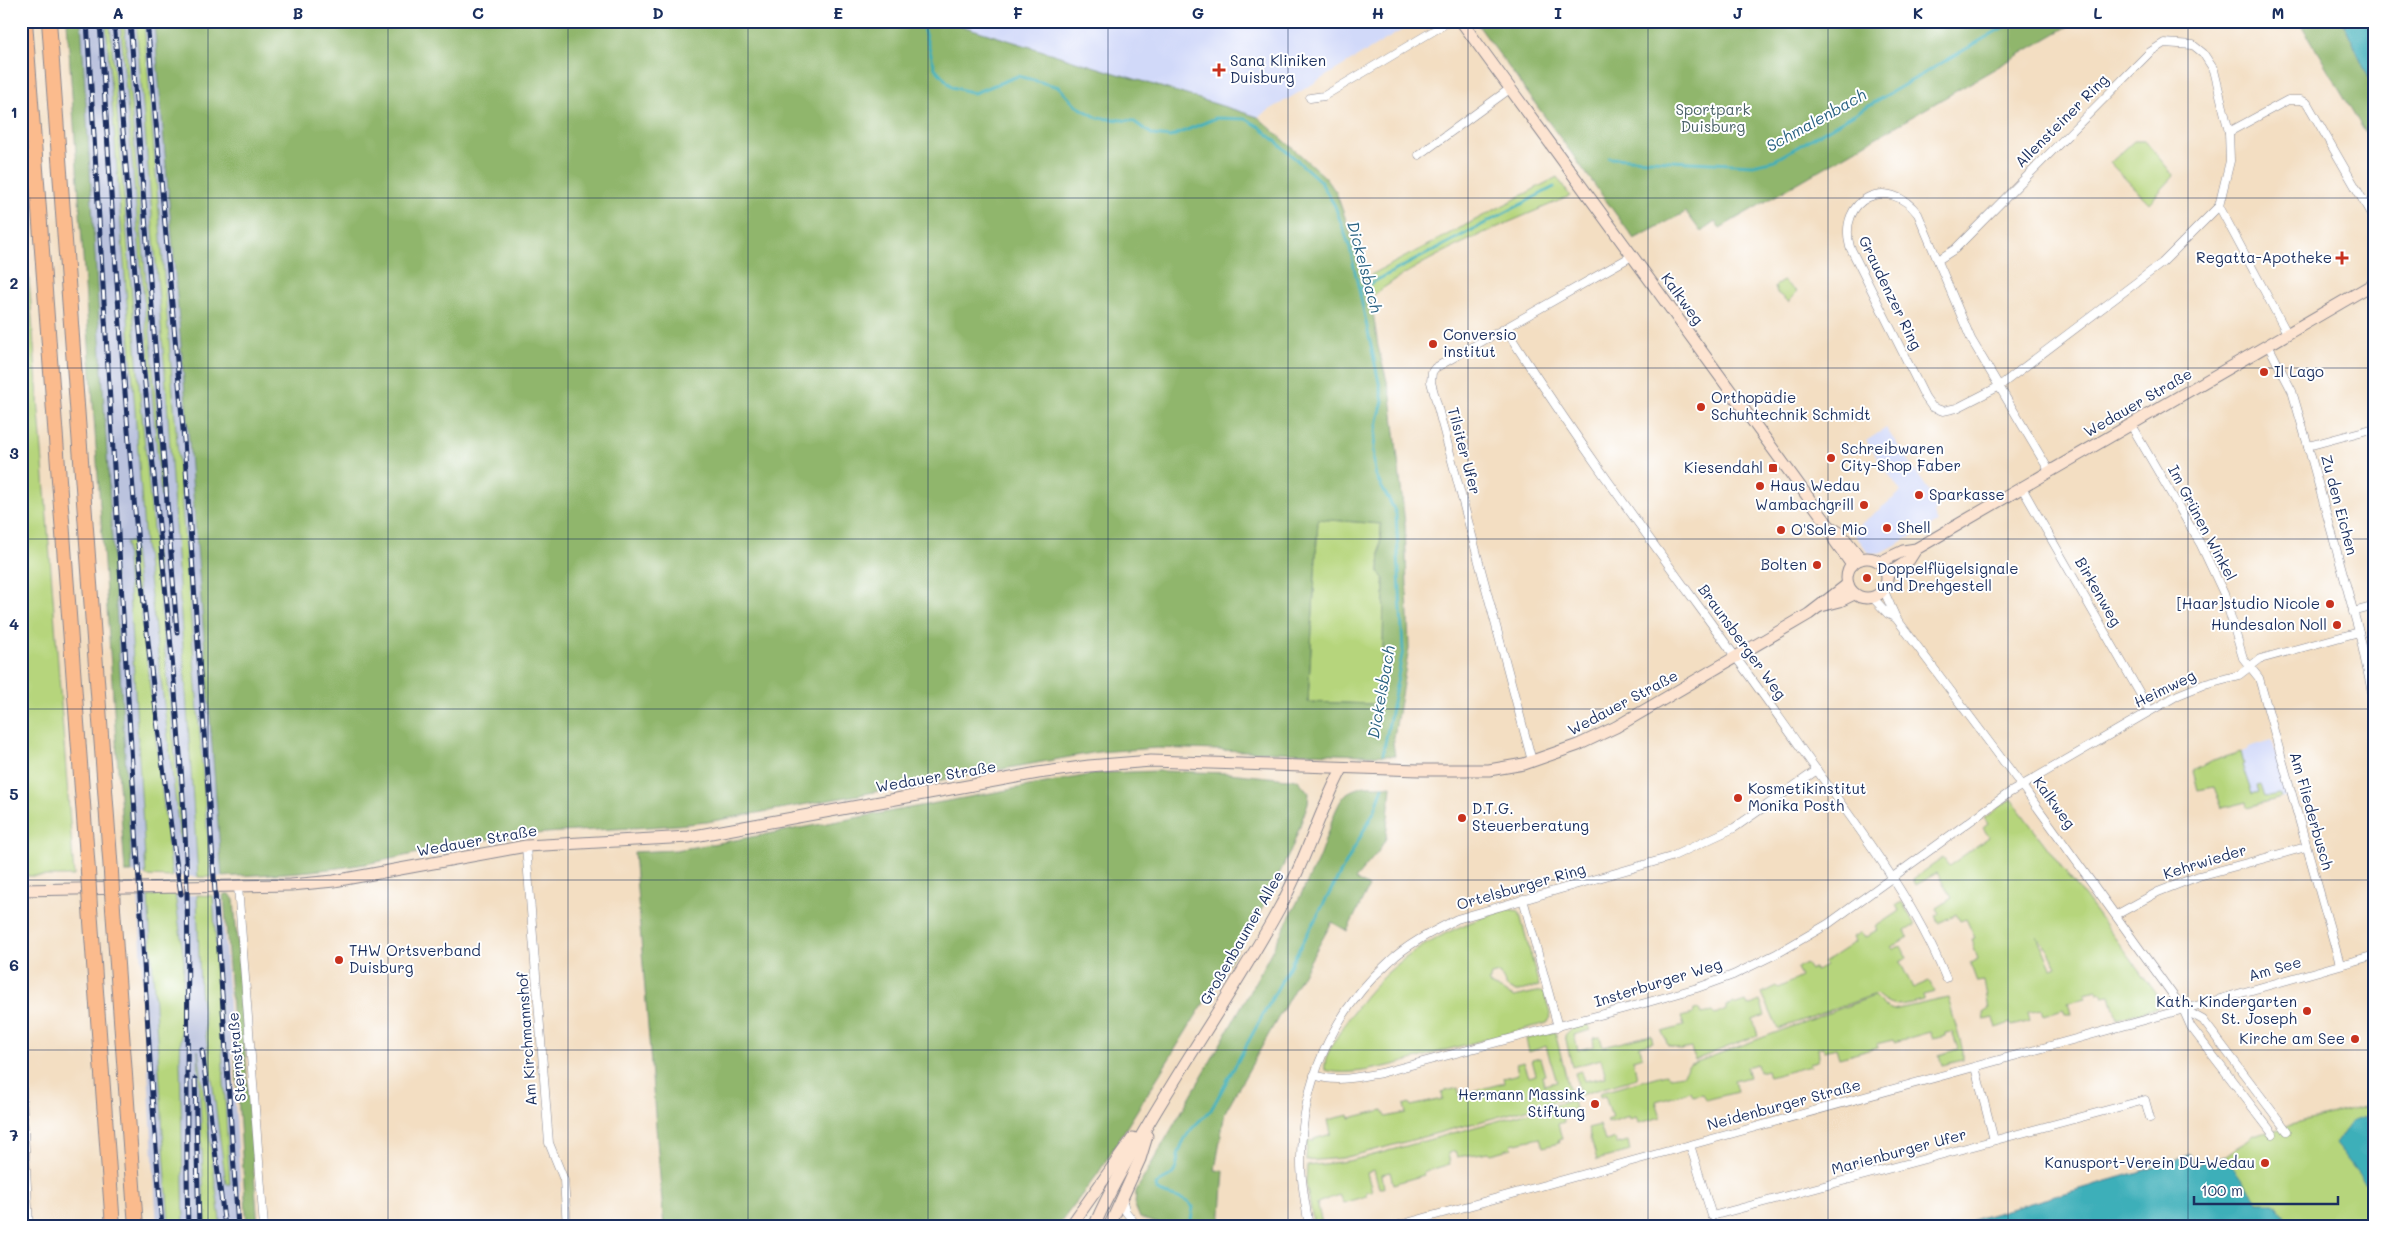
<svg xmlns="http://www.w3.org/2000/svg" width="2396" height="1248" font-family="Mali,sans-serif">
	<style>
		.built { fill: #d1d9f9 }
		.industrial { fill: #bbc3de }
		.green { fill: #b6d57c; stroke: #68826d; fill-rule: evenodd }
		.forest { fill: #90b66c; stroke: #567265; fill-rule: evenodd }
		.water { fill: #3eafb9; stroke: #2c6f8c }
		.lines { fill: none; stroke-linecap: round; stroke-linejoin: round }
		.stream { stroke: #3eafb9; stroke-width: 3 }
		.street-casing { stroke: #878690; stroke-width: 9 }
		.secondary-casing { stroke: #878690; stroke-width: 13 }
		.highway-casing { stroke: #878690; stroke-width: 16 }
		.street { stroke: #fff; stroke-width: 8 }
		.secondary { stroke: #fde4d1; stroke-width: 11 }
		.highway { stroke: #fbbb8d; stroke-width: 14 }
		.rail-casing { stroke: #1b2f5e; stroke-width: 5 }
		.rail { stroke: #fff; stroke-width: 3; stroke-dasharray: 9; stroke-linecap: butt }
		.highway-bridge-casing { stroke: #878690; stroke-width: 16; stroke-linecap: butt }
		.highway-bridge { stroke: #fbbb8d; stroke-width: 14 }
		.grid { fill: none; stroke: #1b2f5e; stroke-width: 1; stroke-opacity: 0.55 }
		.poi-dot { fill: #c8321e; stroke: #fff; stroke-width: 2 }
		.labels { text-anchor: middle; stroke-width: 4; stroke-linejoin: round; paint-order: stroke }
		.poi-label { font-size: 15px; fill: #1b2f5e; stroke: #fff; text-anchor: start }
		.park-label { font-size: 15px; fill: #4a6167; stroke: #fff }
		.street-label { font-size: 15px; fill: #1b2f5e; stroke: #fff }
		.water-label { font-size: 16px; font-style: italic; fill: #296282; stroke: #fff }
		.neatline { fill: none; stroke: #1b2f5e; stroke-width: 2 }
		.grid-label { font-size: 16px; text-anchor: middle; font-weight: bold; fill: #1b2f5e }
	</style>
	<rect width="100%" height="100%" fill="#fff"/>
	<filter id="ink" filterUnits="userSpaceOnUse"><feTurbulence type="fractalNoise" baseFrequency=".02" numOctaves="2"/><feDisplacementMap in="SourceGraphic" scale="10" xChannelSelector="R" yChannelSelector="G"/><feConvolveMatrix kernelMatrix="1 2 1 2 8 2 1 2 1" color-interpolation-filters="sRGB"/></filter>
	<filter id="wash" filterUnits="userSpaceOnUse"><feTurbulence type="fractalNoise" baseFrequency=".0096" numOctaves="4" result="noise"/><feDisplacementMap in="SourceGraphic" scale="20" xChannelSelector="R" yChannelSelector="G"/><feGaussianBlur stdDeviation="1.12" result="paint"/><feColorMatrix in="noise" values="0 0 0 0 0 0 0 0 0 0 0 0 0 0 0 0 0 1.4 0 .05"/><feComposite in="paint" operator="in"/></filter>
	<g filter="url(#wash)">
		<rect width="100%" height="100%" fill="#f3dec2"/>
		<g class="built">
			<polygon points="946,21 1417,21 1258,117"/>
			<polygon points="1886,428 1938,504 1934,515 1938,522 1879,554 1869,553 1852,531 1901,492 1866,441"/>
			<polygon points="2272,740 2288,797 2247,807 2246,802 2222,808 2214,787 2198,790 2193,771 2210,762 2248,750 2249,747"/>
		</g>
		<g class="industrial">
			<polygon points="81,21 154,21 189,440 222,877 146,876 132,872"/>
			<polygon points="197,895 200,990 226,1184 230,1184 213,896 222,895 243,1227 221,1227 199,1056 205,1227 157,1227 138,896"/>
		</g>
		<g class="green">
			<polygon points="120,21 124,21 164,497 161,497"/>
			<polygon points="136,21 144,21 211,877 198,877 166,386"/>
			<polygon points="106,23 110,23 139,384 183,839 180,839 145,545"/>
			<polygon points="2134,141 2145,141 2174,176 2149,203 2110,163"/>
			<polygon points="21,172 74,876 21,876"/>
			<path d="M1557 177 1570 196C1504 225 1428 253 1371 297L1365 278Z"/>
			<polygon points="1783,281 1797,292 1789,302 1777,293 1775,286"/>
			<polygon points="1318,519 1381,524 1379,573 1384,579 1383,653 1374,704 1308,702"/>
			<polygon points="126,542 133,542 172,877 146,876"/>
			<polygon points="2241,752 2244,764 2242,765 2252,794 2259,792 2257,786 2261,785 2265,797 2279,794 2281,798 2247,807 2246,802 2222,808 2214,787 2198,790 2193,771 2210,762"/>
			<path d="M2011 799 2156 993 2158 1001 2156 1008 2117 1019 2110 995 2103 996 2101 992 2097 993 2096 990 2085 993 2086 998 2068 1002 2071 1014H2065L2063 1009 2044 1015 2042 1009 2028 1012 2030 1021 2012 1026 2010 1023 1996 1028 1993 1018 1984 1020 1983 1013 1989 1009 1984 981 1977 982 1970 963 1978 959 1973 945 1974 944 1972 939 1975 938 1966 919 1960 921 1956 914 1939 923 1935 916 1939 914 1936 908 1952 898 1937 873 1916 885 1913 879 1943 858 1949 866 1989 837 1983 828 1988 824 1984 818ZM2037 936 2048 950 2057 967 2052 969Z"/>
			<polygon points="175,894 184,961 180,1060 184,1227 169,1227 148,896"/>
			<polygon points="197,895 213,896 230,1184 226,1184 200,990"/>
			<path d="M1902 902 1915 925 1905 931 1908 937 1891 947 1893 949 1901 946 1907 958 1900 962 1913 988 1929 981 1935 992 1923 995V1000C1901 1005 1894 1010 1876 994L1778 1029 1762 993 1776 986 1778 988 1801 977 1797 968 1805 963 1810 970 1814 968 1816 971 1825 966 1823 963 1855 942 1853 937 1861 932 1865 937 1877 930 1875 927 1899 911 1896 905Z"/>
			<path d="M1508 909 1519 911 1539 986 1516 992 1508 988 1499 973 1491 975 1489 984 1514 997 1541 991 1544 993 1551 1017 1547 1023C1512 1032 1477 1042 1442 1051 1411 1060 1355 1079 1325 1070 1323 1058 1335 1039 1342 1029 1383 962 1435 932 1508 909Z"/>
			<polygon points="1874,996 1884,1006 1893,1010 1948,998 1963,1051 1963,1060 1942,1065 1939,1055 1958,1049 1952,1032 1945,1033 1945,1036 1933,1039 1930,1032 1894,1042 1893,1040 1876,1044 1877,1048 1839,1058 1836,1048 1825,1051 1823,1047 1818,1048 1819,1057 1817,1061 1809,1063 1810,1066 1769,1077 1767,1070 1759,1072 1757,1064 1746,1067 1749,1077 1734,1081 1737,1092 1706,1100 1702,1094 1693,1096 1691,1091 1656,1101 1661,1117 1639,1123 1636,1117 1630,1119 1629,1116 1608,1123 1607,1120 1612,1118 1605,1096 1600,1097 1599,1093 1666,1074 1671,1077 1682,1075 1689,1065"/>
			<polygon points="1760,1001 1765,1015 1753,1020 1758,1035 1695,1060 1691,1048 1681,1050 1668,1045 1662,1032 1684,1026 1681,1017 1693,1014 1694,1010 1699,1009 1701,1014 1712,1012 1715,1015 1726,1010 1726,1006 1734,1003 1736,1005 1746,1002 1748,1006"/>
			<polygon points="1588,1024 1590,1030 1574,1035 1578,1050 1594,1046 1593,1038 1600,1037 1603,1047 1651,1035 1653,1042 1640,1046 1642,1056 1633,1059 1637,1078 1580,1095 1575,1073 1581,1071 1584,1081 1606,1077 1601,1059 1572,1067 1565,1035 1572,1028"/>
			<polygon points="1555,1032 1571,1097 1375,1150 1343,1158 1306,1161 1307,1141 1314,1141 1314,1139 1331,1134 1328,1120 1349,1115 1350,1118 1383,1110 1386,1117 1406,1113 1404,1105 1409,1103 1411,1106 1443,1099 1442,1092 1458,1088 1460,1096 1469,1094 1469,1092 1504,1083 1503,1078 1518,1074 1516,1064 1524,1062 1529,1077 1536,1075 1532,1060 1540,1058 1545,1075 1542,1076 1544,1085 1557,1082 1546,1046 1529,1052 1526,1039"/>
			<polygon points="198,1050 221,1227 205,1227"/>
			<polygon points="1573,1100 1575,1109 1561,1112 1564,1122 1558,1124 1562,1139 1558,1140 1559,1143 1543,1147 1540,1138 1511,1144 1512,1148 1491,1154 1489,1152 1457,1157 1455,1151 1448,1153 1450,1164 1423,1172 1424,1175 1393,1184 1390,1172 1382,1174 1384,1188 1379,1188 1374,1170 1367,1173 1372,1191 1366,1192 1366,1196 1343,1203 1339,1195 1317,1203 1323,1227 1332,1227 1314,1227 1306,1183 1307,1166 1348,1161 1370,1156"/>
			<polygon points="2375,1103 2375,1227 1948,1227 2173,1162 2190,1154 2195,1166 2225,1156 2253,1135"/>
			<polygon points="1600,1125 1605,1141 1615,1139 1617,1144 1628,1141 1630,1151 1597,1160 1588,1128"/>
		</g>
		<g class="forest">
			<polygon points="67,21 81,21 132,872 125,872"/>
			<path d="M154 21H946L1258 117 1325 177 1336 192 1361 262 1371 297 1378 347 1391 396 1405 524 1409 648 1393 743 1395 756 1157 748 1098 752 707 822C637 830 566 829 496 838 452 844 409 856 365 864 318 872 270 874 222 877L189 440ZM1318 519 1381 524 1379 573 1384 579 1383 653 1374 704 1308 702Z"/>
			<polygon points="1475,21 2077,21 1720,228 1715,222 1701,232 1686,212 1634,239"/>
			<polygon points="2299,21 2343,21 2375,91 2375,149"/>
			<polygon points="1160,771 1228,773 1298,780 1309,793 1308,803 1292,848 1259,914 1097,1175 1057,1227 664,1227 634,852 676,850 735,840 1100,773"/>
			<path d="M1365 786H1391L1386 838 1378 852 1355 879 1369 887 1347 931 1332 922 1225 1112 1215 1170 1224 1171 1220 1227C1192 1227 1166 1228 1140 1218L1135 1206 1136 1191C1197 1083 1263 975 1317 862 1325 845 1333 808 1345 795 1350 790 1358 788 1365 786Z"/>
			<polygon points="224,894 230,894 234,900 258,1227 247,1227"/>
		</g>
		<g class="water">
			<polygon points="2343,21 2375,21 2375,91"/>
			<polygon points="2375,1113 2375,1185 2365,1182 2335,1144 2353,1120"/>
			<polygon points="2190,1154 2194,1166 2225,1156 2258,1202 2274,1202 2285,1216 2285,1227 1948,1227 2173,1162"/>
		</g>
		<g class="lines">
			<g class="stream">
				<path d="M921 21 935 68 952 87 974 93 1018 76 1059 87 1075 105 1098 118 1133 121 1153 135 1170 137 1216 118 1246 119 1260 127 1320 181 1335 206 1350 248 1383 401C1377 421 1370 455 1376 475 1381 489 1391 500 1396 514L1403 650 1383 754"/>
				<polyline points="1609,158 1753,165 1775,160 2014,21"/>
				<polyline points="1360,289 1554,187"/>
				<path d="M1190 1227 1193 1207C1183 1195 1168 1198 1157 1190L1156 1185C1162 1179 1170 1179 1174 1172 1178 1165 1177 1156 1180 1149 1186 1132 1198 1122 1211 1110L1375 810 1383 787"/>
			</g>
		</g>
	</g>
	<g filter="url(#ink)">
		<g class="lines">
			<g class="street-casing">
				<g id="street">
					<polyline points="1310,98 1324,96 1450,21"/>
					<polyline points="2229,132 2288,100 2301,100 2307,103 2375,221"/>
					<polyline points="1419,155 1511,88"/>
					<polyline points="2219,206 2287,333"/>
					<path d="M1938 260 1955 249 2150 52 2164 43 2193 45 2203 53 2214 70 2229 132 2230 161 2219 206 2162 263 1998 387 1957 408 1943 411 1932 407 1925 397 1850 247C1837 199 1888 174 1918 214L1971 339 2050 472"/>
					<path d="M1505 328C1597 474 1704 610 1803 751 1855 824 1912 895 1946 978"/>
					<polyline points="2268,345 2292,391 2308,446 2359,632 2375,706"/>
					<polyline points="2131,425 2201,545 2224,594 2243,658 2259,678 2340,964"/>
					<polyline points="2308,446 2375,428"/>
					<polyline points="2022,488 2150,711"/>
					<polyline points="1884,591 1896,618 2022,786 2183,1009 2191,1027 2273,1134"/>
					<polyline points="1873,598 1888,614 1896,618"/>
					<polyline points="2353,612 2375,606"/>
					<polyline points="1532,761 1431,382 1432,372 1435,368 1632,256"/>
					<polyline points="526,846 549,1143 564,1180 567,1227"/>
					<polyline points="238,886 264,1227"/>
					<polyline points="1523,899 1558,1027"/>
					<polyline points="2116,915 2158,892 2199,876 2306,847"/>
					<polyline points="2183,1009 2203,1020 2287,1131"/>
					<polyline points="1975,1067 1994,1140"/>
					<polyline points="21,1073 29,1227"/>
					<path d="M1314 1075C1336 1083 1358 1077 1381 1073L1645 1003 1697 988 1733 975 1778 953 1828 924 2009 793 2178 695 2205 684 2239 675 2260 659 2359 632"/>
					<polyline points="1690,1145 1712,1216 2145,1100 2150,1118"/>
					<polyline points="1122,1199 1126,1212 1138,1227"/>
					<path d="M1309 1227C1306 1206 1301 1184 1301 1163 1300 1086 1332 1012 1390 961 1409 943 1434 931 1457 919L1671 857 1734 828 1817 770"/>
					<polyline points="1392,1227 2199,1005 2375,955"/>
				</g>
			</g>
			<g class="secondary-casing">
				<g id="secondary">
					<polyline points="1461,21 1829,526 1835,541 1852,565"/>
					<polyline points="1829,526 1840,533 1861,559"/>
					<circle cx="1867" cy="578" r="20"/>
					<polyline points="1880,562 1903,551 1916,549 1942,534 2375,283"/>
					<polyline points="1888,574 1909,560 1916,549"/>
					<polyline points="1821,606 1840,601 1854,594"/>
					<polyline points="21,890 291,885 334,881 526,846 689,837 1038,773 1089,766 1151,761 1419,770 1489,770 1524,764 1578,745 1616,727 1809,614 1848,584"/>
					<polyline points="1070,1227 1133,1138"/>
					<path d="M1094 1227C1106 1197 1123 1168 1139 1140 1184 1061 1237 986 1280 907 1305 863 1318 814 1342 769"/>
					<polyline points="1109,1227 1140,1159 1147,1136"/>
				</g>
			</g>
			<g class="highway-casing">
				<g id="highway">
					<polyline points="25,21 88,871"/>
					<polyline points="49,21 111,872"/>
					<polyline points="90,908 113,1227"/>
					<polyline points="113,909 136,1227"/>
				</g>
			</g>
			<use href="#street" class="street"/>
			<use href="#secondary" class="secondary"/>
			<use href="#highway" class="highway"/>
			<g class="rail-casing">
				<g id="rail">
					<polyline points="87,21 152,1095 162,1227"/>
					<path d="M100 21C118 313 136 605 181 894"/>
					<path d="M114 21C125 152 135 284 148 415 161 548 176 680 184 814 192 951 184 1089 188 1227"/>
					<polyline points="130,21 177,632"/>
					<polyline points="147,21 184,440 238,1227"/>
					<polyline points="202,1050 225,1227"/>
					<polyline points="195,1079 199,1227"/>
				</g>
			</g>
			<use href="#rail" class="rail"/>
			<g class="highway-bridge-casing">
				<g id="highway-bridge">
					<polyline points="88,871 90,908"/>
					<polyline points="111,872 113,909"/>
				</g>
			</g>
			<use href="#highway-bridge" class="highway-bridge"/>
		</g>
	</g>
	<path class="grid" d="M208 21V1227M388 21V1227M568 21V1227M748 21V1227M928 21V1227M1108 21V1227M1288 21V1227M1468 21V1227M1648 21V1227M1828 21V1227M2008 21V1227M2188 21V1227M21 198H2375M21 368H2375M21 539H2375M21 709H2375M21 880H2375M21 1050H2375"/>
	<g class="poi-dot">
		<path d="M1216.5 62.5h5v5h5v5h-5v5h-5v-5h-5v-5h5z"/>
		<path d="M2339.5 250.5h5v5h5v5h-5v5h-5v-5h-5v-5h5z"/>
		<circle cx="1433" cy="344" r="5"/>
		<circle cx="2264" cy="372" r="5"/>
		<circle cx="1701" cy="407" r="5"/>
		<circle cx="1831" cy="458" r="5"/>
		<rect x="1768" y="463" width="10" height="10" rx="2.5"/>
		<circle cx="1760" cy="486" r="5"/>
		<circle cx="1919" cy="495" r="5"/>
		<circle cx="1864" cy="505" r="5"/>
		<circle cx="1887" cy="528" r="5"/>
		<circle cx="1781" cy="530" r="5"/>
		<circle cx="1817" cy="565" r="5"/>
		<circle cx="1867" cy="578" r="5"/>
		<circle cx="2330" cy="604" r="5"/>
		<circle cx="2337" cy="625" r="5"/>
		<circle cx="1738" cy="798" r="5"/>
		<circle cx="1462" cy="818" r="5"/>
		<circle cx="339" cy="960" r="5"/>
		<circle cx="2307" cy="1011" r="5"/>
		<circle cx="2355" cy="1039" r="5"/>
		<circle cx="1595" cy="1104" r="5"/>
		<circle cx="2265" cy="1163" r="5"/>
	</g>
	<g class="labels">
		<g class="poi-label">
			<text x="1230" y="66">Sana Kliniken<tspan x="1230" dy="17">Duisburg</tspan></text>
			<text x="2332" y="263" text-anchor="end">Regatta-Apotheke</text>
			<text x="1443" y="340">Conversio<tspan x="1443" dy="17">institut</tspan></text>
			<text x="2274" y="377">Il Lago</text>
			<text x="1711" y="403">Orthopädie<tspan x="1711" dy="17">Schuhtechnik Schmidt</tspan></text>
			<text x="1841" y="454">Schreibwaren<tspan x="1841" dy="17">City-Shop Faber</tspan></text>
			<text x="1763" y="473" text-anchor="end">Kiesendahl</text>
			<text x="1770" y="491">Haus Wedau</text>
			<text x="1929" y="500">Sparkasse</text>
			<text x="1854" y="510" text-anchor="end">Wambachgrill</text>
			<text x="1897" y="533">Shell</text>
			<text x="1791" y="535">O'Sole Mio</text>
			<text x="1807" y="570" text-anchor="end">Bolten</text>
			<text x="1877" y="574">Doppelflügelsignale<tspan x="1877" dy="17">und Drehgestell</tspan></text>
			<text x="2320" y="609" text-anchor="end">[Haar]studio Nicole</text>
			<text x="2327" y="630" text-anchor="end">Hundesalon Noll</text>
			<text x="1748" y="794">Kosmetikinstitut<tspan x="1748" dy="17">Monika Posth</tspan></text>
			<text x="1472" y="814">D.T.G.<tspan x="1472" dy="17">Steuerberatung</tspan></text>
			<text x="349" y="956">THW Ortsverband<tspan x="349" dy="17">Duisburg</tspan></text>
			<text x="2297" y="1007" text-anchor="end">Kath. Kindergarten<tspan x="2297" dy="17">St. Joseph</tspan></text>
			<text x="2345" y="1044" text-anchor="end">Kirche am See</text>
			<text x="1585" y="1100" text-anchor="end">Hermann Massink<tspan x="1585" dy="17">Stiftung</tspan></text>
			<text x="2255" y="1168" text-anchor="end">Kanusport-Verein DU-Wedau</text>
		</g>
		<g class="park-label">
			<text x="1713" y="115">Sportpark<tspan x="1713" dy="17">Duisburg</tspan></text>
		</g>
		<g class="street-label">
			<text transform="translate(2062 121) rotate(-45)" y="5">Allensteiner Ring</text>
			<text transform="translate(1890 293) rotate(64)" y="5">Graudenzer Ring</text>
			<text transform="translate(1682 299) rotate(54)" y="5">Kalkweg</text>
			<text transform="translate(2138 403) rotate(-30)" y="5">Wedauer Straße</text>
			<text transform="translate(1464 451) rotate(75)" y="5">Tilsiter Ufer</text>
			<text transform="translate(2339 505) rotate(75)" y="5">Zu den Eichen</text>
			<text transform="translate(2202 523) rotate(62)" y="5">Im Grünen Winkel</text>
			<text transform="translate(2098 592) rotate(60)" y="5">Birkenweg</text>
			<text transform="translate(1742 642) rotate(54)" y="5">Braunsberger Weg</text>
			<text transform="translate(2165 689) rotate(-26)" y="5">Heimweg</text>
			<text transform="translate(1623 703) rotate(-28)" y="5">Wedauer Straße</text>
			<text transform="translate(936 777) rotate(-10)" y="5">Wedauer Straße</text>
			<text transform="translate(2054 803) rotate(54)" y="5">Kalkweg</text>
			<text transform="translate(2311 811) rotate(74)" y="5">Am Fliederbusch</text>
			<text transform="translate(477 841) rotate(-10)" y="5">Wedauer Straße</text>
			<text transform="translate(2205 862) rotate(-17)" y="5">Kehrwieder</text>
			<text transform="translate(1521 887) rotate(-16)" y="5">Ortelsburger Ring</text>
			<text transform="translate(1242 938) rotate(-60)" y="5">Großenbaumer Allee</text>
			<text transform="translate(2275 969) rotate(-16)" y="5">Am See</text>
			<text transform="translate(1658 983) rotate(-17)" y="5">Insterburger Weg</text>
			<text transform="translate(527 1039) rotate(-94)" y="5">Am Kirchmannshof</text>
			<text transform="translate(237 1057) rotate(-95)" y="5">Sternstraße</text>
			<text transform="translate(1784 1105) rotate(-15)" y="5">Neidenburger Straße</text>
			<text transform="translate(1899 1152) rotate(-15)" y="5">Marienburger Ufer</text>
		</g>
		<g class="water-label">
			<text transform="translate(1816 120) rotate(-29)" y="6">Schmalenbach</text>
			<text transform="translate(1365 267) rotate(75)" y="6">Dickelsbach</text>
			<text transform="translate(1381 692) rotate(-80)" y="6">Dickelsbach</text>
		</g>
	</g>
	<rect width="2396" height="1248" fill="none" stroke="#fff" stroke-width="55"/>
	<path d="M2194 1196v8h144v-8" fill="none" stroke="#1b2f5e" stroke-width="2.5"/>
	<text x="2201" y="1196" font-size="15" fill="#1b2f5e" stroke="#ffffff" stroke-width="4" paint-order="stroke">100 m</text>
	<rect x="28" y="28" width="2340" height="1192" class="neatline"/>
	<g class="grid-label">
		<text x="118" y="19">A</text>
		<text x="298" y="19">B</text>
		<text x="478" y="19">C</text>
		<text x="658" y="19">D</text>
		<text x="838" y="19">E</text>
		<text x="1018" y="19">F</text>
		<text x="1198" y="19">G</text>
		<text x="1378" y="19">H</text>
		<text x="1558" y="19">I</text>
		<text x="1738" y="19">J</text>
		<text x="1918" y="19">K</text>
		<text x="2098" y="19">L</text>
		<text x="2278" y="19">M</text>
		<text x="14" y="118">1</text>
		<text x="14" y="289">2</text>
		<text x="14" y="459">3</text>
		<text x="14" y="630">4</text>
		<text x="14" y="800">5</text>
		<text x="14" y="971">6</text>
		<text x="14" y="1141">7</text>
	</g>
</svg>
